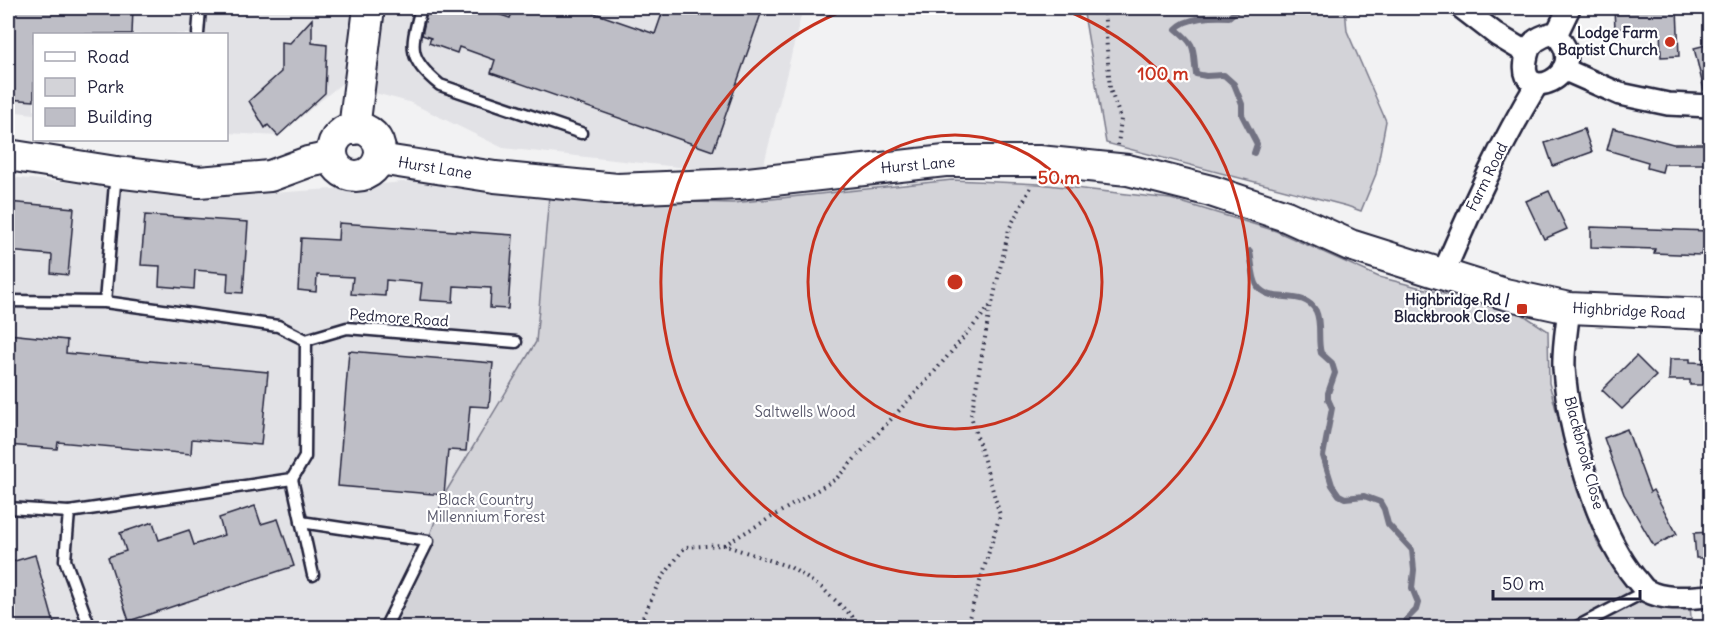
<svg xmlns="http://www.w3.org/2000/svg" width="1718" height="635" font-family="Delius,sans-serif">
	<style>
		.built { fill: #e2e2e6 }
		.green { fill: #d3d3d8; stroke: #7a7a8a; stroke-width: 1.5 }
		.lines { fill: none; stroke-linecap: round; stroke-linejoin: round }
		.stream { stroke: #727282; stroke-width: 6 }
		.building { fill: #bebec6; stroke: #22223b; stroke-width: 1.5 }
		.lane-casing { stroke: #22223b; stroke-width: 15 }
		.street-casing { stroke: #22223b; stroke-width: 26 }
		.secondary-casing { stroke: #22223b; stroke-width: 34 }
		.path { stroke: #22223b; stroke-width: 4; stroke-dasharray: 1.5 4.5; stroke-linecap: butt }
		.lane { stroke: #fff; stroke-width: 10 }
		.street { stroke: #fff; stroke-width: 21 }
		.secondary { stroke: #fff; stroke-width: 30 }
		.ring { fill: none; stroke: #c8321e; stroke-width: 3 }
		.poi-dot { fill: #c8321e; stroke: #fff; stroke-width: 2 }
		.labels { text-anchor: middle; stroke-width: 4.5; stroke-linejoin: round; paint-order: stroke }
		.poi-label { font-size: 15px; font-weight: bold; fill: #22223b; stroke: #fff; text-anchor: end }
		.street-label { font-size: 15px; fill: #22223b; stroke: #fff }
		.park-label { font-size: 15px; fill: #57576a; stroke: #fff }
		.centre { fill: #c8321e; stroke: #fff; stroke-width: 3 }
		.ring-label { font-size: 18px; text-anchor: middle; font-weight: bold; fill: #c8321e; stroke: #fff; stroke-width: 4.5; stroke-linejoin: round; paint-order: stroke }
	</style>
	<rect width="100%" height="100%" fill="#f2f2f3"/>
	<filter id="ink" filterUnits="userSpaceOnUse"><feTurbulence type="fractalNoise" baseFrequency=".0167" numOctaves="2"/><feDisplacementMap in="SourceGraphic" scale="12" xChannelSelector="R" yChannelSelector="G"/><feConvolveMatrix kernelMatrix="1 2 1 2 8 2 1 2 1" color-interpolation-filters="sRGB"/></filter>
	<g filter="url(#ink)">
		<g class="built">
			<polygon points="8,8 803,8 763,168 715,171 503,148 409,102 341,84 278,136 227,133 226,34 34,34 34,114 8,111"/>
			<polygon points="432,176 567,199 536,342 401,627 8,627 8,177 224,196 333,189 412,181"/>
		</g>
		<g class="green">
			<polygon points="1083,8 1345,8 1347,31 1386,121 1376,174 1361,211 1347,206 1106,143"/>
			<polygon points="952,180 1039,184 1171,199 1276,231 1379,277 1522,314 1548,331 1549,383 1577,490 1599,546 1623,578 1690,607 1692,627 385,628 428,541 444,495 536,342 549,196 567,199 733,203"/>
		</g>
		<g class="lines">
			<g class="stream">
				<path d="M1235 8 1236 11 1229 17C1214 16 1186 17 1176 29 1198 47 1192 48 1196 74L1206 76 1224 75 1234 84 1242 104V115L1257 144 1254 153"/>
				<path d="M1250 251C1252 261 1252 279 1258 287 1272 305 1304 288 1316 311 1322 324 1317 340 1321 353L1332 363 1335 373 1328 393V399L1332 408 1323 456 1332 485 1339 495 1345 498 1364 496 1380 502 1384 509 1388 524 1412 550 1414 570 1412 588 1418 603 1416 610 1407 619 1404 628"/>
			</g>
		</g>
		<g class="building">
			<polygon points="8,8 133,8 132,34 34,34 34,101 8,99"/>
			<polygon points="428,8 480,8 510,18 514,8 580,8 655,34 664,8 763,8 713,151 491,73 495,60 459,47 457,53 429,43 431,38 422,35"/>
			<polygon points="1614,8 1677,8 1679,56 1661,57 1660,27 1615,29"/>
			<polygon points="312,19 312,43 327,45 325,93 278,136 268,125 265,128 249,101 281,72 281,42 290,43"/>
			<polygon points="1710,44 1710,90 1704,90 1694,48"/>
			<polygon points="1613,128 1673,144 1710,144 1710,164 1664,164 1662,172 1647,168 1648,162 1607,150"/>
			<polygon points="1584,129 1592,152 1553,166 1545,143"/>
			<polygon points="1549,191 1567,229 1544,239 1526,201"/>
			<polygon points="8,202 74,208 68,275 51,273 52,255 8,251"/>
			<polygon points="145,215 248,222 243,293 227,292 228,273 195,270 194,289 159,286 160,266 141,265"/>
			<polygon points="339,223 513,235 508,309 490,308 491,288 454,286 453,302 420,300 422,283 386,280 385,296 351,294 353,277 317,275 316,292 298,290 301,238 338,240"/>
			<polygon points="1591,227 1710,231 1710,251 1702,250 1701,255 1654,253 1655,249 1591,247"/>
			<polygon points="8,334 67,340 66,353 268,372 261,445 192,439 191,454 58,442 57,449 8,445"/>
			<polygon points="349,351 493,363 489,407 470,406 466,451 448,450 444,495 338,486"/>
			<polygon points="1636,356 1656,376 1622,409 1602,390"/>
			<polygon points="1670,359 1690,359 1690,362 1710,363 1710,385 1690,385 1690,380 1669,380"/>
			<polygon points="1627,429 1650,492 1653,490 1677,534 1654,546 1624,494 1604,438"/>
			<polygon points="255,506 261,524 278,519 294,566 129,621 108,557 126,551 120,533 153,522 159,540 189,530 194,545 224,535 219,518"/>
			<polygon points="1710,532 1710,558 1696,558 1694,533"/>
			<polygon points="35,555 55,627 8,627 8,563"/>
		</g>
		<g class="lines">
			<g class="lane-casing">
				<g id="lane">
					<path d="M421 8C411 47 406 57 440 85L581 133"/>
					<polyline points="198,34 200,8"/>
					<polyline points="8,301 105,302 116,172"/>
					<polyline points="105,302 278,326 306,340 347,328 516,342"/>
					<polyline points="292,479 313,575"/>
					<polyline points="8,508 69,512 65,560 90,628"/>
					<polyline points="69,512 292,479 305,457 306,340"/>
					<polyline points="301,522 428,541 385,628"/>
					<polyline points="1575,628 1646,591"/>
				</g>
			</g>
			<g class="street-casing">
				<g id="street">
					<polyline points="1462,8 1497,35 1527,53"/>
					<path d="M1550 34 1556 35C1595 75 1513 111 1527 55 1529 43 1539 37 1550 34Z"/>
					<polyline points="1556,35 1569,8"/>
					<polyline points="1563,69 1620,94 1668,104 1710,106"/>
					<path d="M1443 274C1471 209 1500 145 1537 84"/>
					<path d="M1569 308C1567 328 1563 348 1564 368 1568 429 1596 530 1635 578 1639 582 1643 589 1647 591 1666 601 1690 597 1710 596"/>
				</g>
			</g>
			<g class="secondary-casing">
				<g id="secondary">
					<circle cx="356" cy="152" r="24"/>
					<polyline points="354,129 369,8"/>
					<polyline points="8,155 116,172 199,182 270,176 308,162 332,157"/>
					<polyline points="379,159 495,177 617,189 739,184 945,161 1039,161 1128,170 1211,191 1286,216 1350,245 1505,294 1569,308 1710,314"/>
				</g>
			</g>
			<g class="path">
				<polyline points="1104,8 1110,89 1121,119 1118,145"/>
				<polyline points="724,545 836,479 929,378 992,304 1009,229 1032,185"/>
				<polyline points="638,628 659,582 685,547 724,545 790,567 822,588 852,616 856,628"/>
				<polyline points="966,628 1000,515 971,416 991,304"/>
			</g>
			<use href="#lane" class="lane"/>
			<use href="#street" class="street"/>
			<use href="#secondary" class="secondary"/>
		</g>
	</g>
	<g class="ring">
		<circle cx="955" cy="282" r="147"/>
		<path d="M1060 8A294 294 0 1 1 850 8"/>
	</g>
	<g class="poi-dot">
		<circle cx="1670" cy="42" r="6"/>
		<rect x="1516" y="303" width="12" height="12" rx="3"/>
	</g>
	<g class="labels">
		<g class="poi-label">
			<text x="1658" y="38">Lodge Farm<tspan x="1658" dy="17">Baptist Church</tspan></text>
			<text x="1510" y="305">Highbridge Rd /<tspan x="1510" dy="17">Blackbrook Close</tspan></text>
		</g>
		<g class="street-label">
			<text transform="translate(918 165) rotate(-5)" y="5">Hurst Lane</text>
			<text transform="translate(435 168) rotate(9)" y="5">Hurst Lane</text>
			<text transform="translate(1487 177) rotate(-64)" y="5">Farm Road</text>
			<text transform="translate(1629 311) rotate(3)" y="5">Highbridge Road</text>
			<text transform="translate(399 318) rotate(4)" y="5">Pedmore Road</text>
			<text transform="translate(1584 453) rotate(75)" y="5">Blackbrook Close</text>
		</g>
		<g class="park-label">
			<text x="805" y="417">Saltwells Wood</text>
			<text x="486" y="505">Black Country<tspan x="486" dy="17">Millennium Forest</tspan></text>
		</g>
	</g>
	<circle cx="955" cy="282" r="9" class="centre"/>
	<g class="ring-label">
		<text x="1163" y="80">100 m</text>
		<text x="1059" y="184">50 m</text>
	</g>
	<rect width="1718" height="635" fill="none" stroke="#fff" stroke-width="30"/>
	<rect x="15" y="15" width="1688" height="605" fill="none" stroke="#22223b" stroke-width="2" filter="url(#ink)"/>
	<rect x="33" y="33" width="195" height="108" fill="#ffffff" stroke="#a7a7b1" stroke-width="1.5"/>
	<rect x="45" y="52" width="30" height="9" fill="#ffffff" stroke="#a7a7b1" stroke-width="1.5"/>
	<text x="87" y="63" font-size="18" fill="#22223b">Road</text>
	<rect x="45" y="78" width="30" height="18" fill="#d3d3d8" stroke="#a7a7b1" stroke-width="1.5"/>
	<text x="87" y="93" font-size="18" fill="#22223b">Park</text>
	<rect x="45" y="108" width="30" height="18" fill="#bebec6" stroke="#a7a7b1" stroke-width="1.5"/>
	<text x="87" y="123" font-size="18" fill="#22223b">Building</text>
	<path d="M1493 590v9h147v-9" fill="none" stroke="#22223b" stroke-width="3"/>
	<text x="1502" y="590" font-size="18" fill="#22223b" stroke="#ffffff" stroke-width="4.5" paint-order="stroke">50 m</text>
</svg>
